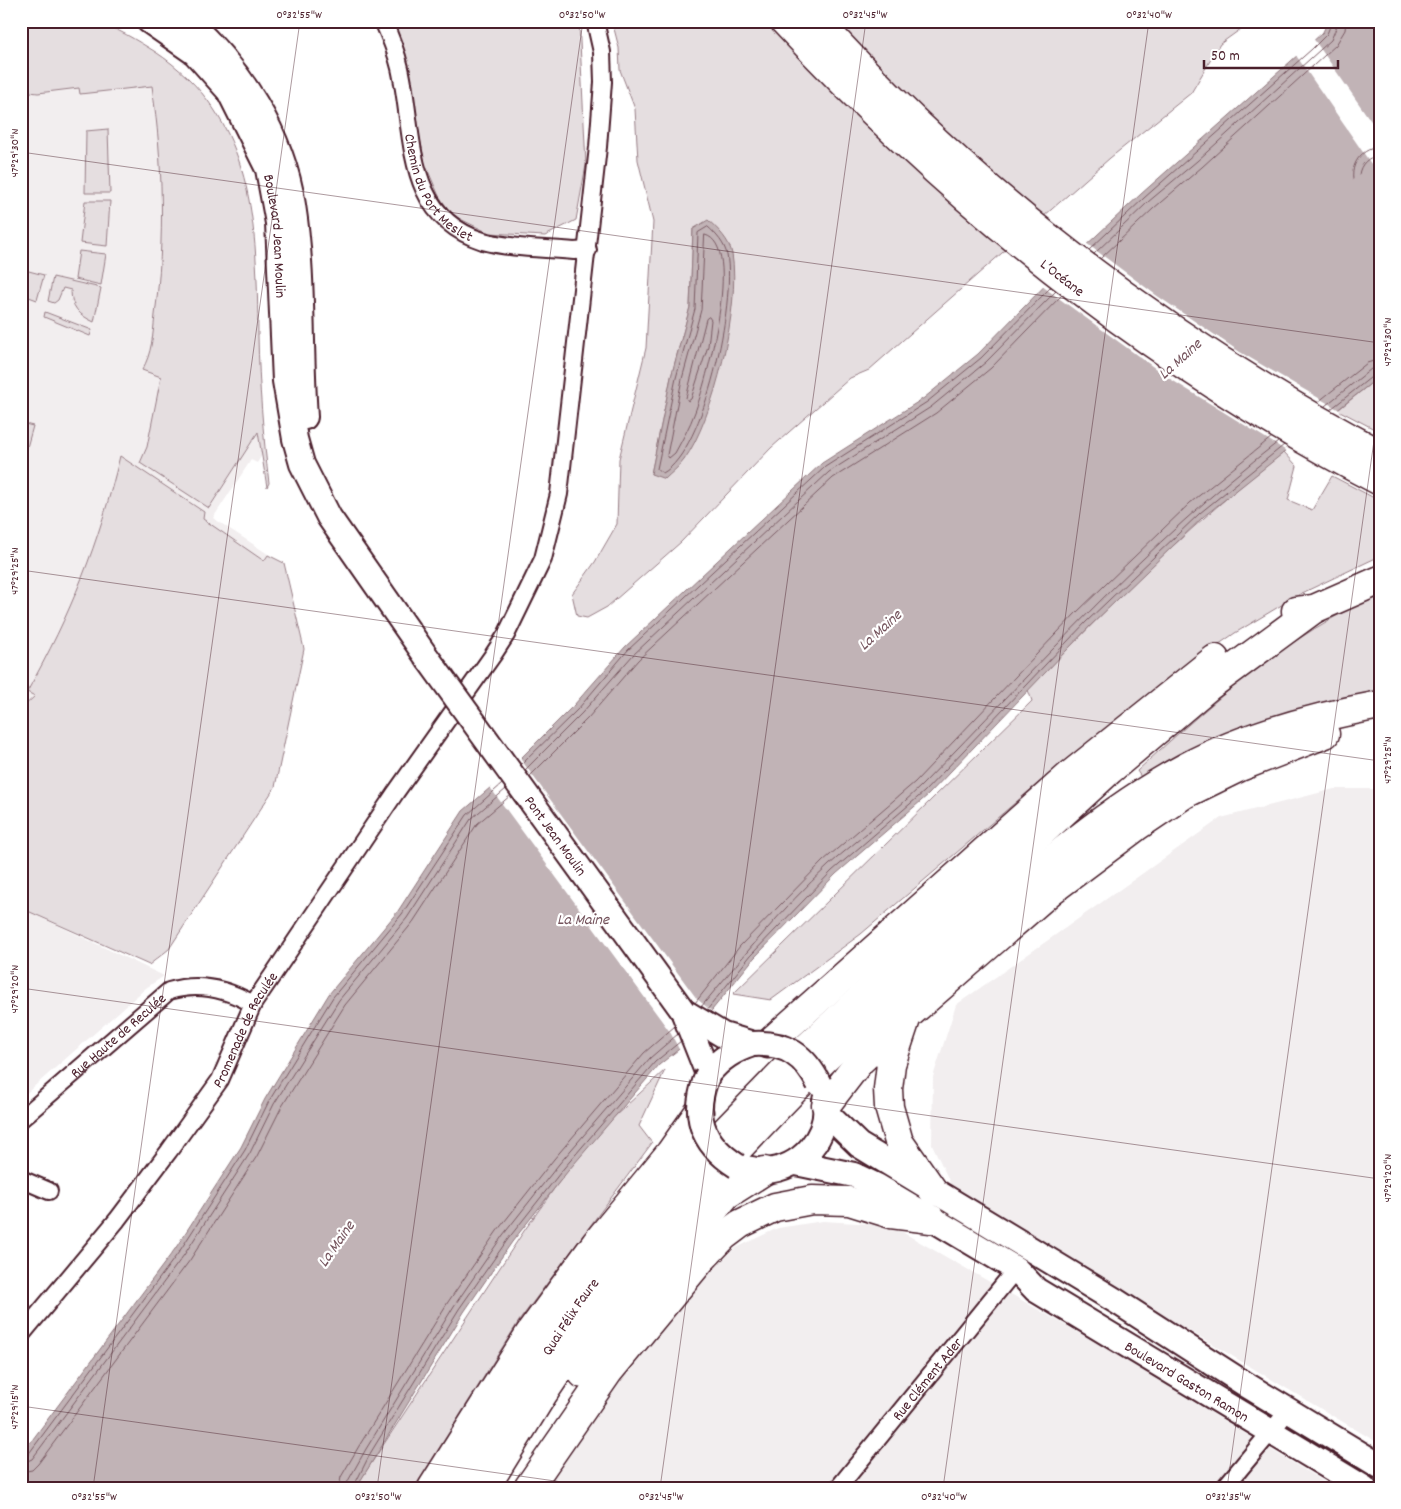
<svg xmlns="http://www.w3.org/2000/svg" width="1401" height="1509" font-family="Dekko,sans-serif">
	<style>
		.built { fill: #f2eeef }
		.green { fill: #e5dee0; stroke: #987e86; fill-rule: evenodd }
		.water { fill: #c1b3b6; stroke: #91787e }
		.pier { fill: #fff }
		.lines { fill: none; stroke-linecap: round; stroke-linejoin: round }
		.shore { stroke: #7a5a63; stroke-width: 1 }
		.river { stroke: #c1b3b6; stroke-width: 32 }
		.minor-casing { stroke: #4a1f2b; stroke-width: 20 }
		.secondary-casing { stroke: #4a1f2b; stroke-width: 28 }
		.trunk-casing { stroke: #4a1f2b; stroke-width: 31 }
		.motorway-casing { stroke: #4a1f2b; stroke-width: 31 }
		.minor { stroke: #fff; stroke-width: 16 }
		.secondary { stroke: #fff; stroke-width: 24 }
		.trunk { stroke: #fff; stroke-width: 28 }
		.motorway { stroke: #fff; stroke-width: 28 }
		.secondary-bridge-casing { stroke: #4a1f2b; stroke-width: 28; stroke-linecap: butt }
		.secondary-bridge { stroke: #fff; stroke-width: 24 }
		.ticks { fill: none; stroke: #4a1f2b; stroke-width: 1; stroke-opacity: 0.45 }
		.labels { text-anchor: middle; stroke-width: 4.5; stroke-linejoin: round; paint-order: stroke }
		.street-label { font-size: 15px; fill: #4a1f2b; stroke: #fff }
		.water-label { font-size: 16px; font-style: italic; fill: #74535c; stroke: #fff }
		.neatline { fill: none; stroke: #4a1f2b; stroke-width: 2 }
		.ticks-label { font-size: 12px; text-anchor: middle; fill: #4a1f2b }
	</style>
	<rect width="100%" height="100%" fill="#fff"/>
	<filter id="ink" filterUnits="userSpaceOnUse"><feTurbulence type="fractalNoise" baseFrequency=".02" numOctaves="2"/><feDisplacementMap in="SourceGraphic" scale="10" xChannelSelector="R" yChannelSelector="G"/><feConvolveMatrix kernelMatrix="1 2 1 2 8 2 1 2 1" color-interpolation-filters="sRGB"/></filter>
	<g filter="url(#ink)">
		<g class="built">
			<polygon points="21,21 161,70 254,408 262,455 257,463 251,460 213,518 271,556 298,655 21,720"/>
			<polygon points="1334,789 1380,789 1380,1444 1197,1335 1098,1281 952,1187 932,1144 933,1077 956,1005 1221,818"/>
			<polygon points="21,908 164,976 146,988 21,1098"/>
			<polygon points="823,1221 890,1225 1100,1345 1334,1488 546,1488 644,1341 694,1284 736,1248 778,1228"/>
		</g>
		<g class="green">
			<path d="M21 21C39 21 82 18 97 22 117 28 136 40 154 51 256 117 257 227 258 336 259 385 263 434 269 483L267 487 258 432 209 508 140 463 147 447 161 377 142 370C152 354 153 333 155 315 165 238 163 162 152 86L80 94 79 88 38 93 30 92 26 51 21 52Z"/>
			<polygon points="388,21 579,21 586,165 576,220 545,236 489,233 452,215 439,196 425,164 401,42"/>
			<path d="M612 21H1252L1220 44 1191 93 1110 158 869 370 850 378 771 448 681 542 607 607 587 618 577 616 572 594 595 562 617 524 619 459 646 348 653 222 638 160 635 109 620 70 619 48ZM693 229 733 294 651 474 671 377 690 307Z"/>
			<polygon points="108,129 110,193 85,193 86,131"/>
			<polygon points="85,201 110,201 107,246 80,243"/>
			<polygon points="79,251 106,254 101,285 75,279"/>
			<polygon points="21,269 44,275 37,300 21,294"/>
			<path d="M53 277 101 288 94 322C79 315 71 307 71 290L63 288 58 300 54 303 48 301Z"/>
			<polygon points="45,312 92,330 90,336 44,317"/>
			<polygon points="1380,376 1380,432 1338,410"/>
			<polygon points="21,423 33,426 26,451 21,450"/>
			<path d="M1284 452 1297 466 1288 500 1312 510 1332 476 1380 501V556L1300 594 1235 633 1162 684 1063 762 861 934 771 1000 733 994 1032 701 1028 690C1109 606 1191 523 1284 452Z"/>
			<path d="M120 456 204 512 203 519 264 561 268 555 284 563 304 649 275 787 169 949 149 965 21 908V709L35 696 27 692C71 614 99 543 120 456Z"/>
			<path d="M1380 594V692C1295 704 1216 736 1141 777L1137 771C1211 703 1286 636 1380 594Z"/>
			<polygon points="665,1070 639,1126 652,1143 519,1321 414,1488 355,1488 524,1231 588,1141"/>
		</g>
		<g class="water">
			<polygon points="1328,21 1380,21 1380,165 1370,175 1374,181 1380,179 1380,376 1203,517 1090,626 928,795 836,874 754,958 683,1046 659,1065 568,1171 512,1242 464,1312 356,1488 21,1488 21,1455 175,1249 241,1147 265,1099 329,994 398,911 463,811 498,781 574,705 625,647 822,463 924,398 978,354 1067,263 1141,194 1308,46 1323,32"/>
			<path d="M708 220C718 229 730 241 732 254 741 305 714 419 684 460 679 467 671 473 665 479L651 474 671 377 690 307 693 229Z"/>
		</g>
		<g class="pier">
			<polygon points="1313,38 1380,134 1380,168 1376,171 1295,54"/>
			<polygon points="1086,243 1156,295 1240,352 1341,411 1288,452 1167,377 1042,286"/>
			<polygon points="519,757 697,999 714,1013 680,1051 670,1032 489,786"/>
		</g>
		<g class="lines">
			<g class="shore">
				<path d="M1380 147C1344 149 1343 202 1380 200"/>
				<path d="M1380 155C1369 156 1360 164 1359 175L1367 190 1380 192"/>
				<path d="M708 227C716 234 725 244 727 255 736 301 705 450 663 473L657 469 676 378 695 309 698 233Z"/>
				<path d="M705 235C745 244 705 386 695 412 690 426 682 440 675 453L669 458 667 455 682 379 701 310Z"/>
				<polyline points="1089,250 1144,198 1312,49 1327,34 1332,21"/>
				<polyline points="1094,254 1148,202 1197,161 1331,40 1339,21"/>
				<polyline points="1101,258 1154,208 1202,167 1336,45 1345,30 1346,21"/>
				<polygon points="709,317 711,320 708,346 691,399 688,401 686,398 706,319"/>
				<polyline points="1318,402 1367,363 1380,359"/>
				<polyline points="1325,406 1371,369 1380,366"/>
				<polyline points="1331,409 1375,374 1380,372"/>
				<polyline points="521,765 578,709 628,650 825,467 927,402 981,358 1051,287"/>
				<polyline points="525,770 582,713 633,655 829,472 931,407 986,362 1056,291"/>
				<polyline points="529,777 588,718 638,660 833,478 936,413 991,368 1062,295"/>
				<polyline points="695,1003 740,946 823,861 915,782 1076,613 1190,503 1272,437"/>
				<path d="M701 1007C742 958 782 908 829 865 859 838 893 814 922 785 1038 667 1146 543 1278 442"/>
				<polyline points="707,1010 751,955 832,871 924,792 1086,622 1200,513 1284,445"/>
				<polyline points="21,1458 27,1456 179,1252 245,1150 269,1101 333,997 402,914 467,815 502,784"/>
				<polyline points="21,1464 32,1459 184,1255 250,1153 274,1104 339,1000 407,918 471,819 506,789"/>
				<polyline points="21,1472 32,1470 38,1464 190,1260 257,1156 281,1108 345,1005 413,922 477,824 511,795"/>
				<polyline points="339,1488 341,1477 359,1446 448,1302 497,1231 554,1159 644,1053 675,1026"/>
				<polyline points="346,1488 348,1481 366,1449 454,1306 503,1235 559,1164 650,1058 678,1034"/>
				<polyline points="353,1488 371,1452 459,1309 508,1239 564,1168 655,1062 681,1041"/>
			</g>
			<polyline class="river" points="1342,211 1380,177"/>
			<g class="minor-casing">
				<g id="minor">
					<path id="s1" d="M383 21C390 36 396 51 400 68 415 133 403 216 483 241 512 249 545 248 574 251L588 250"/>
					<path id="s2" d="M21 1119 169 991C199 982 227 989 253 1004"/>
					<polyline points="21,1179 49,1191"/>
					<path id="s3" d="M21 1335 117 1220 169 1151 220 1080 253 1004 272 976 396 792 493 655 506 635 543 559 559 494 598 147 603 82 602 52 595 21"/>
					<path id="s4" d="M838 1488 1016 1269"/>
					<polyline points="1224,1488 1288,1411"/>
				</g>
			</g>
			<g class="secondary-casing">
				<g id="secondary">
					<path id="s5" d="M149 21 195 53 229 91 268 169 278 223 285 381 295 439 302 464 329 517 428 659"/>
					<path d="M187 21C240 69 282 133 293 205 304 275 300 346 305 417"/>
					<path d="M683 1011 708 1074C721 1058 734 1050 753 1044"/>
					<polyline points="683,1011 723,1035 753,1044"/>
					<polyline points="826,1113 859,1145 1116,1301 1245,1384 1380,1466"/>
					<path id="s6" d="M796 1163 854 1175 877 1186 1016 1269 1036 1290 1364 1488"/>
					<path d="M746 1168C752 1169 759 1171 765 1171 801 1169 830 1137 825 1100"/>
				</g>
			</g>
			<g class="trunk-casing">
				<g id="trunk">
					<polyline points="583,1374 630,1312 726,1195 764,1171"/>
					<polyline points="432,1488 530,1333 596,1243 670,1153 699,1112"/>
					<path id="s7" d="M458 1488 581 1298 633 1232 699 1158"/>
					<polyline points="485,1488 543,1394 602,1306 715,1173"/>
					<polyline points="528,1488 609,1371 700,1261 724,1236 740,1224 775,1207 812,1200 849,1201 891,1214 931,1219"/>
				</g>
			</g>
			<g class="motorway-casing">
				<g id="motorway">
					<path id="s8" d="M784 21C958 208 1153 363 1380 481"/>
					<path d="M818 21C977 198 1170 342 1380 454"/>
					<polyline points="1296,611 1314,609 1380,580"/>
					<polyline points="768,1044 1070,775 1215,659"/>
					<polyline points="826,1105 860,1061 902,1021"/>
					<polyline points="699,1158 805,1049 1110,770 1208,687 1314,609"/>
					<path d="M715 1173C751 1135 787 1096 825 1059 870 1016 918 976 965 935 1034 874 1104 811 1186 767 1246 735 1314 717 1380 705"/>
					<polyline points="934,1192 899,1142 889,1107 888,1089 891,1064 907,1016 1052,890 1136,827 1185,794 1240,767 1325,734"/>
				</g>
			</g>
			<use href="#minor" class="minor"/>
			<use href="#secondary" class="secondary"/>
			<use href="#trunk" class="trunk"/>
			<use href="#motorway" class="motorway"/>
			<g class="secondary-bridge-casing">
				<g id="secondary-bridge">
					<path id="s9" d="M428 659 683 1011"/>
					<path d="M753 1044C786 1042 805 1056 819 1084"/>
					<path d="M708 1074C691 1114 701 1143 737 1166"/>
				</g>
			</g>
			<use href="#secondary-bridge" class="secondary-bridge"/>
		</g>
	</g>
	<path class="ticks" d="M21 152 1380 343M21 570 1380 761M21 988 1380 1179M21 1406 605 1488M93 1488 300 21M377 1488 583 21M660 1488 866 21M943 1488 1149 21M1227 1488 1380 398"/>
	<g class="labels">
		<g class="street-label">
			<text dy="5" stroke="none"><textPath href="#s1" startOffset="180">Chemin du Port Meslet</textPath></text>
			<text dy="5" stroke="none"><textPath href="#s5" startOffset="262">Boulevard Jean Moulin</textPath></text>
			<text dy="5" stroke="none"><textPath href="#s8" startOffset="379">L’Océane</textPath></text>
			<text dy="5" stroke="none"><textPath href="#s9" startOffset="218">Pont Jean Moulin</textPath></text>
			<text dy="5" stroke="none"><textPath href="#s3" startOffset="380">Promenade de Reculée</textPath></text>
			<text dy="5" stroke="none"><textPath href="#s2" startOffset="128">Rue Haute de Reculée</textPath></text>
			<text dy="5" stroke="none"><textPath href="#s7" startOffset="205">Quai Félix Faure</textPath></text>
			<text dy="5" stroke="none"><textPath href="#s4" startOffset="141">Rue Clément Ader</textPath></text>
			<text dy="5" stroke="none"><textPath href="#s6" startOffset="452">Boulevard Gaston Ramon</textPath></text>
		</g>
		<g class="water-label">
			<text transform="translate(1179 358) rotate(-42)" y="6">La Maine</text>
			<text transform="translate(879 629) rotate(-42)" y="6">La Maine</text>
			<text x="583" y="924">La Maine</text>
			<text transform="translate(335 1243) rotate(-55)" y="6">La Maine</text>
		</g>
	</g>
	<rect width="1401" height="1509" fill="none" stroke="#fff" stroke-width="55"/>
	<path d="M1204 60v8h134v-8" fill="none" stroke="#4a1f2b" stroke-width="2.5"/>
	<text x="1211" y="60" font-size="15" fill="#4a1f2b" stroke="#ffffff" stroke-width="4" paint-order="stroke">50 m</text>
	<rect x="28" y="28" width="1346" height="1454" class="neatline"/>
	<g class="ticks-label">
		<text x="299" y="18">0°32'55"W</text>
		<text x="582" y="18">0°32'50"W</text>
		<text x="865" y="18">0°32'45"W</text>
		<text x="1149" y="18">0°32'40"W</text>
		<text transform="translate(14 153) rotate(-90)" y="4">47°29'30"N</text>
		<text transform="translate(1387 342) rotate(-90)" y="4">47°29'30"N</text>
		<text transform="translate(14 571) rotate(-90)" y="4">47°29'25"N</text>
		<text transform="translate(1387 760) rotate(-90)" y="4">47°29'25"N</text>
		<text transform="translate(14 989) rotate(-90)" y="4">47°29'20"N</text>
		<text transform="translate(1387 1178) rotate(-90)" y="4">47°29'20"N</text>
		<text transform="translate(14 1407) rotate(-90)" y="4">47°29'15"N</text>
		<text x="94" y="1500">0°32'55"W</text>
		<text x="378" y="1500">0°32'50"W</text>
		<text x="661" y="1500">0°32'45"W</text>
		<text x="944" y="1500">0°32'40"W</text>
		<text x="1228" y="1500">0°32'35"W</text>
	</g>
</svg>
